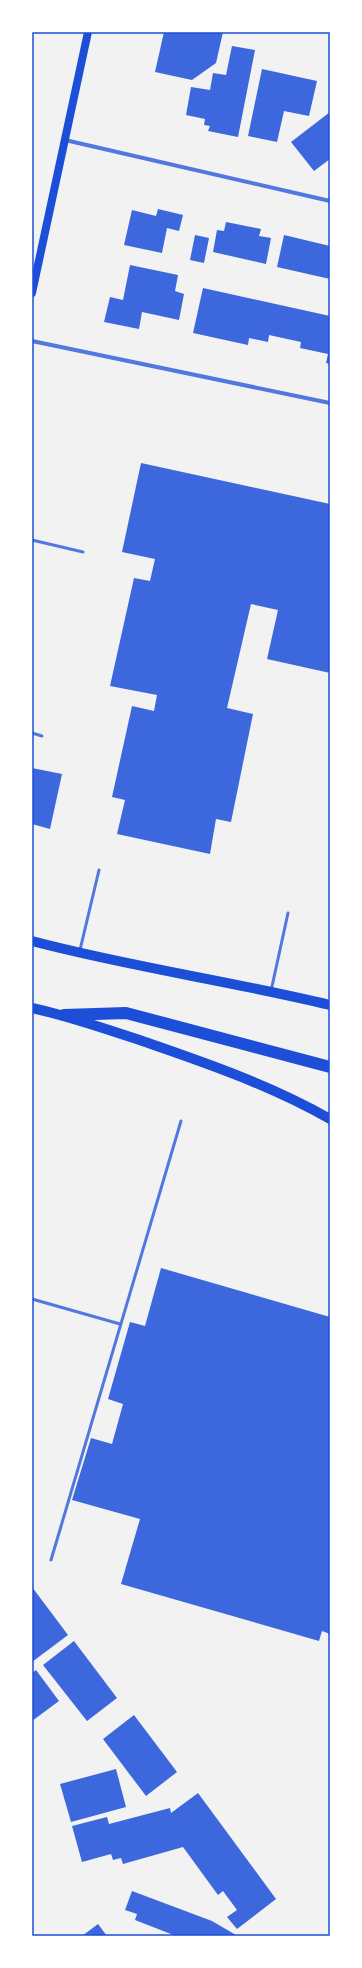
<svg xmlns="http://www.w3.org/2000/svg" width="362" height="1968" font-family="Jost,sans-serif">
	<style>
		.building { fill: #3d67dc }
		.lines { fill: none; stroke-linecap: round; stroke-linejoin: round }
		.service { stroke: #5277de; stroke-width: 3 }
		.minor { stroke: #5277de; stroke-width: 4 }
		.secondary { stroke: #1d4ed8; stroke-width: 8 }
		.primary { stroke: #1d4ed8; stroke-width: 10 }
		.motorway { stroke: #1d4ed8; stroke-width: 12 }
		.neatline { fill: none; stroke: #1d4ed8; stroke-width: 1.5 }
	</style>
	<rect width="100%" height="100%" fill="#f2f2f2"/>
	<g class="building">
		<polygon points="164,32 223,32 216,63 192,80 155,72"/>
		<polygon points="232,46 255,50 238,137 208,131 210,126 204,125 205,119 186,115 191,87 210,90 213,73 226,75"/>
		<polygon points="262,69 317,81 309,116 284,111 277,142 248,136"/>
		<polygon points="330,112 330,159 314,171 291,142"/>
		<polygon points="158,209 183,215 179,231 167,228 162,253 124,245 132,210 156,216"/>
		<polygon points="226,222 261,229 259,236 271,238 266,264 213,252 217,230 224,231"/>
		<polygon points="195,235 209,238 204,263 190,260"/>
		<polygon points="284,235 330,246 330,279 277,267"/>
		<polygon points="130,265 178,275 175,291 184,294 179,320 142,312 139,329 104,322 110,297 123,300"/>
		<polygon points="203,288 330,316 330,364 326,363 328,354 300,348 301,342 269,335 268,342 249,338 248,345 193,333"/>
		<polygon points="141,463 330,504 330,673 267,659 278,610 251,604 227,708 253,714 231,822 216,819 210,854 117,834 125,800 112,797 132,706 154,711 157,695 110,686 134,578 150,581 155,559 122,552"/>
		<polygon points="32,768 62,774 50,829 32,824"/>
		<polygon points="161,1268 330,1317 330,1634 322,1631 319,1641 121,1584 140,1519 72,1500 91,1438 112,1444 123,1404 108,1399 130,1322 145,1326"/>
		<polygon points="32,1587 68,1635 32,1662"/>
		<polygon points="74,1641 117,1698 87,1721 43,1665"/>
		<polygon points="36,1670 59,1701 32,1721 32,1673"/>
		<polygon points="134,1715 177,1772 146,1796 103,1739"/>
		<polygon points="116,1769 126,1807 71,1822 60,1784"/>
		<polygon points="198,1793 276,1899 237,1929 227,1917 237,1910 223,1891 218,1895 183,1847 123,1864 121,1858 113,1860 111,1854 82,1862 72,1826 107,1817 109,1824 170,1808 171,1813"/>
		<polygon points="132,1891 212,1921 236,1935 176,1936 135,1920 137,1914 125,1910"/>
		<polygon points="98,1924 107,1936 82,1936"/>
	</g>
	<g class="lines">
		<g class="service">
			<polyline points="32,540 83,552"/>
			<polyline points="32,733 42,736"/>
			<polyline points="80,950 99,870"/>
			<polyline points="271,991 288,913"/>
			<polyline points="32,1299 120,1324"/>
			<polyline points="51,1560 181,1121"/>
		</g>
		<g class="minor">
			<polyline points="65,140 330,201"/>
			<polyline points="32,341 330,403"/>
		</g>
		<polyline class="secondary" points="32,293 88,32"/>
		<g class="primary">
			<path d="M32 941C130 967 231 981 330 1005"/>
			<path d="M32 1008C73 1017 112 1031 151 1044 212 1065 274 1087 330 1119"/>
		</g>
		<polyline class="motorway" points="64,1015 126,1013 330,1067"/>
	</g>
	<rect width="362" height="1968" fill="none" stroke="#ffffff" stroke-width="66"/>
	<rect x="33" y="33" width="296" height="1902" class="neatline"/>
</svg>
